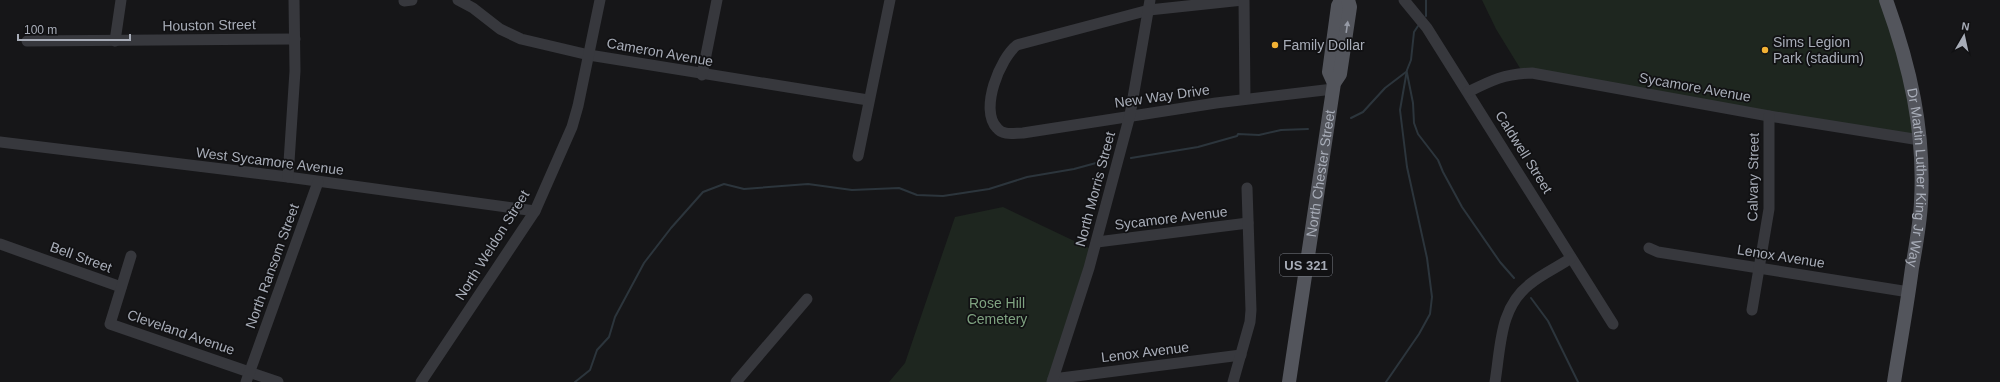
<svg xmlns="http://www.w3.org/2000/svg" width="2000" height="382" font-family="Helvetica,sans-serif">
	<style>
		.green { fill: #1e261f }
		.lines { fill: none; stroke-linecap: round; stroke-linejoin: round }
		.stream { stroke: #2c353c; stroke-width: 2 }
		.minor { stroke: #37383d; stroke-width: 11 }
		.major { stroke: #53555c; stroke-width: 14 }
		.oneway { fill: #979ba6 }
		.poi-dot { fill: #f2b134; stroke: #111113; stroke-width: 1.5 }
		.labels { text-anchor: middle; stroke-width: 3.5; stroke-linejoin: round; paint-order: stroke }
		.shield { fill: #111113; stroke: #7b7e86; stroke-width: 1 }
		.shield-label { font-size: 13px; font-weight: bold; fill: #a8adb8 }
		.street-label { font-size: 14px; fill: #a8adb8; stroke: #111113 }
		.poi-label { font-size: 14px; fill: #a8adb8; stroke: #111113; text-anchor: start }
		.park-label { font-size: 14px; fill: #7fa381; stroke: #111113 }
	</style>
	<rect width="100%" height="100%" fill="#161618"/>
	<g class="green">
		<polygon points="1482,0 1886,0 1920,140 1523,73 1496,29"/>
		<polygon points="1003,207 1091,249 1047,382 889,382 905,363 955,217"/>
	</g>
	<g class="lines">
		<g class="stream">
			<polyline points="1426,16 1426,0"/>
			<polyline points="1407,73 1413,103 1414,123 1418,134 1438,160 1443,172 1462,207 1500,262 1514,278"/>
			<polyline points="1351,118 1363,112 1385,88 1406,72"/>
			<polyline points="1131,158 1198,147 1237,136 1238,134 1259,135 1281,130 1308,129"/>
			<polyline points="1531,298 1548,321 1578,382"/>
			<polyline points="575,382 590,370 597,350 609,337 615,317 644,263 671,228 703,192 724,184 744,189 808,184 852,190 899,188 917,195 943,196 989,189 1027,177 1074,169 1107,160"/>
			<polyline points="1386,382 1419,334 1430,314 1432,297 1427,258 1407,167 1400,110 1407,70 1411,60 1414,32 1418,26"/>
		</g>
		<g class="minor">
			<polyline points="458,0 473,8 500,29 521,39 589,55 868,100"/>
			<path d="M1243 0 1149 10 1017 45C1000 58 979 110 997 128 1003 136 1014 133 1023 133L1216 103 1333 89"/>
			<polyline points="1244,0 1245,99"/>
			<polyline points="1404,0 1427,28 1613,324"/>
			<polyline points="404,1 412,0"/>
			<polyline points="27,41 295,39"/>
			<polyline points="115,41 121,0"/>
			<polyline points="702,75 717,0"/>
			<path d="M1468 92C1492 80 1504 74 1532 73L1769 116 1920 140"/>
			<polyline points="0,142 288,177 535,211"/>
			<polyline points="858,156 890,0"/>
			<polyline points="288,177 295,71 294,0"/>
			<polyline points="1097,242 1248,223"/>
			<polyline points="0,244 121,287"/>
			<polyline points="1649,248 1658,252 1909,292"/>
			<polyline points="131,256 110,324 278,382"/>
			<polyline points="1752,310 1769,209 1769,116"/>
			<polyline points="1053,379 1241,355"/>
			<polyline points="246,382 318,182"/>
			<polyline points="421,382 535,211 572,127 578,106 600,0"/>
			<polyline points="736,382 807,299"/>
			<polyline points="1052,382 1089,268 1130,115 1150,0"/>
			<polyline points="1233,382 1250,322 1251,310 1247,188"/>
			<path d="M1495 382C1501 346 1499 308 1530 284 1542 274 1558 267 1571 258"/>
		</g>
		<g class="major">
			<path id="s1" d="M1886 0C1910 66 1925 131 1921 202 1920 224 1916 246 1912 268 1907 306 1900 344 1894 382"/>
			<polyline points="1334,83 1329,72 1338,6 1341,0"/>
			<path id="s2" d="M1289 382 1334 83 1340 74 1350 7 1348 0"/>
		</g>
	</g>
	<defs><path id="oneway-solid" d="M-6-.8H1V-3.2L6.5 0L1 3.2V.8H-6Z"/></defs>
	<use class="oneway" href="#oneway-solid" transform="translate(1347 27) rotate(-82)"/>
	<g class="poi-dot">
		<circle cx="1275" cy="45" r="4"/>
		<circle cx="1765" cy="50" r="4"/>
	</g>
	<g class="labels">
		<rect class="shield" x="1280" y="254" width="52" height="22" rx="3"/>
		<g class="shield-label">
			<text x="1306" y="270">US 321</text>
		</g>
		<g class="street-label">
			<text transform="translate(209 25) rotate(-1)" y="5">Houston Street</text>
			<text transform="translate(660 52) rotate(10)" y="5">Cameron Avenue</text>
			<text transform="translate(1695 87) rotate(10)" y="5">Sycamore Avenue</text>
			<text transform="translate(1162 96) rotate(-8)" y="5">New Way Drive</text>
			<text transform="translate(1524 152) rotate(58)" y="5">Caldwell Street</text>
			<text transform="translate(270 161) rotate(7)" y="5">West Sycamore Avenue</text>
			<text dy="5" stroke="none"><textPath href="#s2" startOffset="211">North Chester Street</textPath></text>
			<text transform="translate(1753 177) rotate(-89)" y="5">Calvary Street</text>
			<text dy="5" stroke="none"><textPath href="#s1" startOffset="182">Dr Martin Luther King Jr Way</textPath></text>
			<text transform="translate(1095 189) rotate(-75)" y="5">North Morris Street</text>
			<text transform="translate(1171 218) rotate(-7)" y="5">Sycamore Avenue</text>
			<text transform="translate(492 245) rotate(-58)" y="5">North Weldon Street</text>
			<text transform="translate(1781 256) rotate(9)" y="5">Lenox Avenue</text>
			<text transform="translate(81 257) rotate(20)" y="5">Bell Street</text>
			<text transform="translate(272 266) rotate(-70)" y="5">North Ransom Street</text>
			<text transform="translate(181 332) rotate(19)" y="5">Cleveland Avenue</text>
			<text transform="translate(1145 352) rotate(-7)" y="5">Lenox Avenue</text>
		</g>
		<g class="poi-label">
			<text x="1773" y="47">Sims Legion<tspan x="1773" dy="16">Park (stadium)</tspan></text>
			<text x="1283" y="50">Family Dollar</text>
		</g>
		<g class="park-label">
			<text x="997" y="308">Rose Hill<tspan x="997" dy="16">Cemetery</tspan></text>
		</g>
	</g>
	<g transform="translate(1964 36) rotate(9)" stroke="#111113" stroke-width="3" paint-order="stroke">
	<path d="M0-3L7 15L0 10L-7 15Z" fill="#a8adb8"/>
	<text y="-6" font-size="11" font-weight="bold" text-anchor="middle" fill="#a8adb8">N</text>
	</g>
	<path d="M18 34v6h112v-6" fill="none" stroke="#a8adb8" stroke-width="2"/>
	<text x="24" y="34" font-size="12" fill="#a8adb8" stroke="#111113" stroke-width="3" paint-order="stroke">100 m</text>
</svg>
